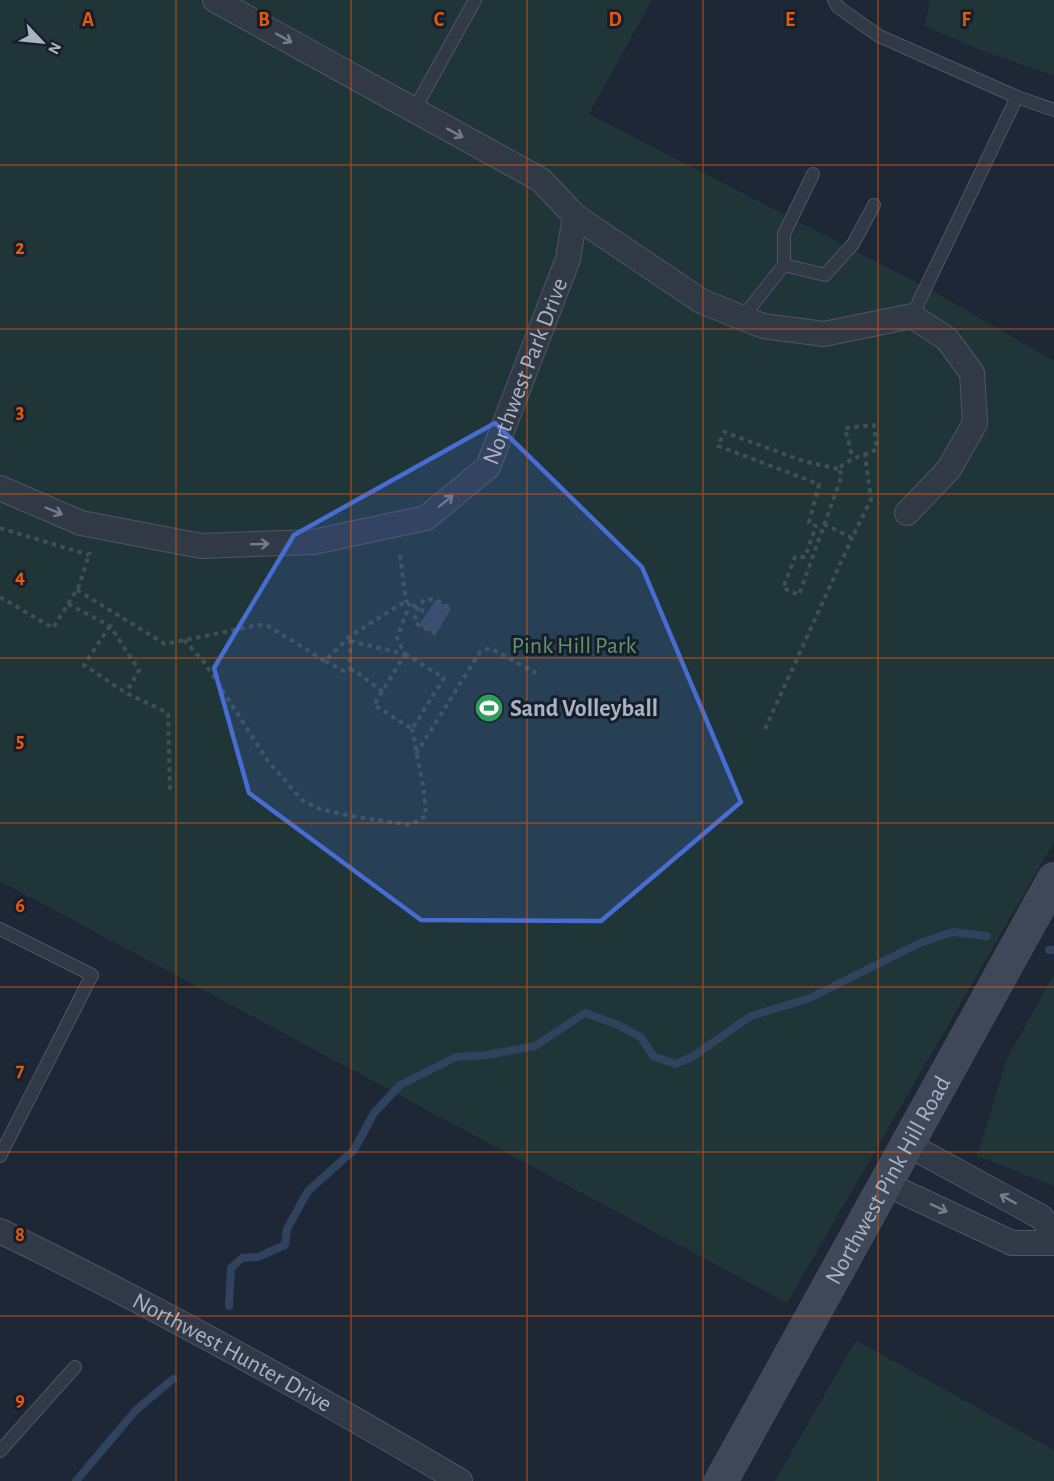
<svg xmlns="http://www.w3.org/2000/svg" width="1054" height="1481" font-family="'Alegreya Sans',sans-serif">
	<style>
		.green { fill: #203538 }
		.lines { fill: none; stroke-linecap: round; stroke-linejoin: round }
		.stream { stroke: #2f425e; stroke-width: 8 }
		.building { fill: #3b4759 }
		.service-casing { stroke: #4e5664; stroke-width: 14 }
		.minor-casing { stroke: #4e5664; stroke-width: 26 }
		.secondary-casing { stroke: #4e5664; stroke-width: 34 }
		.path { stroke: #3d5154; stroke-width: 4; stroke-dasharray: 4.5 4.5; stroke-linecap: butt }
		.service { stroke: #313946; stroke-width: 12 }
		.minor { stroke: #313946; stroke-width: 24 }
		.secondary { stroke: #3f4859; stroke-width: 33 }
		.oneway { stroke: #747c8b }
		.marked { fill: #476cd2; fill-opacity: 0.2; stroke: #476cd2; stroke-width: 4.5; stroke-linejoin: round }
		.grid { fill: none; stroke: #e8590c; stroke-width: 1.5; stroke-opacity: 0.55 }
		.labels { text-anchor: middle; stroke-width: 6; stroke-linejoin: round; paint-order: stroke }
		.street-label { font-size: 24px; fill: #aab3c4; stroke: #171e2a }
		.park-label { font-size: 24px; fill: #62946f; stroke: #171e2a }
		.poi-label { font-size: 24px; font-weight: bold; fill: #aab3c4; stroke: #171e2a; text-anchor: start }
		.grid-label { font-size: 20px; text-anchor: middle; font-weight: bold; fill: #e8590c; stroke: #171e2a; stroke-width: 6; stroke-linejoin: round; paint-order: stroke }
	</style>
	<rect width="100%" height="100%" fill="#1d2735"/>
	<g class="green">
		<polygon points="0,0 652,0 589,114 933,291 1054,361 1054,842 787,1303 0,881"/>
		<polygon points="930,0 1054,0 1054,76 980,50 925,26"/>
		<polygon points="1054,974 1054,1186 977,1156 1007,1059"/>
		<polygon points="856,1340 1054,1450 1054,1481 775,1481"/>
	</g>
	<g class="lines">
		<g class="stream">
			<polyline points="1049,950 1054,950"/>
			<polyline points="229,1306 231,1268 242,1258 258,1257 285,1245 287,1229 308,1191 354,1150 374,1113 400,1085 456,1057 487,1055 535,1046 585,1013 616,1024 641,1037 653,1056 675,1064 692,1057 751,1016 810,998 920,943 953,932 987,936"/>
			<polyline points="76,1481 136,1410 173,1379"/>
		</g>
	</g>
	<polygon class="building" points="436,600 451,609 436,634 419,625"/>
	<g class="lines">
		<g class="service-casing">
			<g id="service">
				<polyline points="834,0 838,7 879,36 1017,97"/>
				<polyline points="414,110 475,0"/>
				<polyline points="784,265 784,234 813,174"/>
				<polyline points="912,316 1017,97 1054,110"/>
				<polyline points="742,318 784,265 825,275 853,244 874,205"/>
				<polyline points="0,929 92,975 0,1156"/>
				<polyline points="0,1451 75,1367"/>
			</g>
		</g>
		<g class="minor-casing">
			<g id="minor">
				<polyline points="215,0 541,180 575,216 701,301 763,326 824,334 912,316 947,339 972,373 975,423 949,469 907,513"/>
				<path id="s1" d="M0 488 81 523 201 546 313 542 426 518 488 467 568 259 575 216"/>
				<polyline points="907,1144 1041,1217 1054,1233"/>
				<polyline points="886,1184 1012,1243 1054,1243"/>
				<path id="s2" d="M0 1231C157 1307 310 1392 460 1481"/>
			</g>
		</g>
		<g class="secondary-casing">
			<g id="secondary">
				<path id="s3" d="M721 1481 1054 879"/>
			</g>
		</g>
		<g class="path">
			<path d="M838 469 803 461 724 432 718 446 819 484 809 523 816 526 805 557H795L783 588 799 595 842 475 838 469C854 455 860 458 877 449L874 425 845 428 852 456"/>
			<polyline points="824,524 852,538 871,499 865,455"/>
			<polyline points="0,528 89,555"/>
			<polyline points="400,555 406,601 425,612"/>
			<polyline points="77,590 165,644 259,625 268,626 325,661 350,636 406,601"/>
			<polyline points="0,597 53,628 79,586 90,552"/>
			<polyline points="68,604 110,626 139,670 126,693"/>
			<polyline points="110,626 84,665 126,693 168,713 170,790"/>
			<path d="M436 634 415 623C414 612 418 607 425 599L436 600 451 609"/>
			<polyline points="184,640 204,662 268,761 302,800 320,809 351,816 410,825 426,816 424,791 412,729"/>
			<polyline points="350,641 405,654 397,638 410,603"/>
			<polygon points="405,654 444,678 412,729 374,705"/>
			<polyline points="325,661 344,671 354,670 383,692"/>
			<polyline points="350,671 350,640"/>
			<polyline points="765,729 852,538"/>
			<polyline points="416,754 480,652 490,648 536,673"/>
		</g>
		<use href="#service" class="service"/>
		<use href="#minor" class="minor"/>
		<use href="#secondary" class="secondary"/>
	</g>
	<defs><path id="oneway-shaft" d="M-6 0H5M1.5-3L5.5 0L1.5 3" fill="none" stroke-width="1.6" stroke-linecap="round" stroke-linejoin="round" transform="scale(1.5)"/></defs>
	<g class="oneway">
		<use href="#oneway-shaft" transform="translate(284 38) rotate(29)"/>
		<use href="#oneway-shaft" transform="translate(455 133) rotate(29)"/>
		<use href="#oneway-shaft" transform="translate(446 501) rotate(-39)"/>
		<use href="#oneway-shaft" transform="translate(54 511) rotate(23)"/>
		<use href="#oneway-shaft" transform="translate(260 544) rotate(-2)"/>
		<use href="#oneway-shaft" transform="translate(1008 1199) rotate(-151)"/>
		<use href="#oneway-shaft" transform="translate(939 1208) rotate(25)"/>
	</g>
	<path class="marked" d="M495 423 642 567 741 802 601 921 421 920 249 793 214 668 294 535Z"/>
	<path class="grid" d="M176 0V1481M351 0V1481M527 0V1481M703 0V1481M878 0V1481M0 165H1054M0 329H1054M0 494H1054M0 658H1054M0 823H1054M0 987H1054M0 1152H1054M0 1316H1054"/>
	<defs>
		<g id="stadium-disc" transform="scale(1.5)"><circle r="9.5" fill="#2e9e5b" stroke="#171e2a"/><path d="M0-5a6.5 5 0 1 0 0 10a6.5 5 0 1 0 0-10ZM-3.5-1.8h7v3.6h-7Z" fill="#fff"/></g>
	</defs>
	<g fill-rule="evenodd">
		<use href="#stadium-disc" x="489" y="708"/>
	</g>
	<g class="labels">
		<g class="street-label">
			<text dy="8" stroke="none"><textPath href="#s1" startOffset="621">Northwest Park Drive</textPath></text>
			<text dy="8" stroke="none"><textPath href="#s3" startOffset="344">Northwest Pink Hill Road</textPath></text>
			<text dy="8" stroke="none"><textPath href="#s2" startOffset="262">Northwest Hunter Drive</textPath></text>
		</g>
		<g class="park-label">
			<text x="574" y="653">Pink Hill Park</text>
		</g>
		<g class="poi-label">
			<text x="510" y="716">Sand Volleyball</text>
		</g>
	</g>
	<g class="grid-label">
		<text x="88" y="26">A</text>
		<text x="264" y="26">B</text>
		<text x="439" y="26">C</text>
		<text x="615" y="26">D</text>
		<text x="790" y="26">E</text>
		<text x="966" y="26">F</text>
		<text x="20" y="254">2</text>
		<text x="20" y="418">3</text>
		<text x="20" y="583">4</text>
		<text x="20" y="747">5</text>
		<text x="20" y="912">6</text>
		<text x="20" y="1076">7</text>
		<text x="20" y="1241">8</text>
		<text x="20" y="1406">9</text>
	</g>
	<g transform="translate(42 42) rotate(116)" stroke="#171e2a" stroke-width="4.5" paint-order="stroke">
	<path d="M0-4.5L10 22L0 15L-10 22Z" fill="#aab3c4"/>
	<text y="-9" font-size="16" font-weight="bold" text-anchor="middle" fill="#aab3c4">N</text>
	</g>
</svg>
